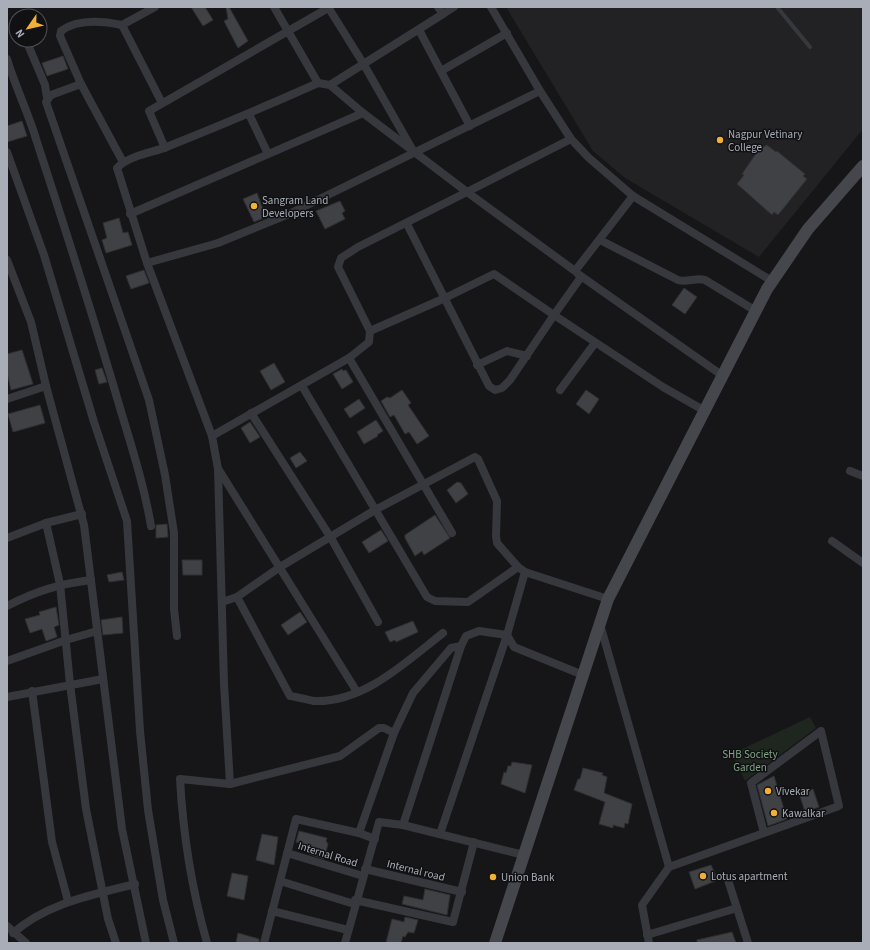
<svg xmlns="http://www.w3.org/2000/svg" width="870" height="950" font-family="'Source Sans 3',sans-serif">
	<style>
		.built { fill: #222225 }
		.green { fill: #1e261f }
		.building { fill: #404145; stroke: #303034 }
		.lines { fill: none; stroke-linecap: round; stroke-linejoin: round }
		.lane { stroke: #37383d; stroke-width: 4 }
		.street { stroke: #37383d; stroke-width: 8 }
		.secondary { stroke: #45474d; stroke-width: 12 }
		.poi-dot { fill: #f2b134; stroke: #111113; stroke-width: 1.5 }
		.labels { text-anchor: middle; stroke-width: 3; stroke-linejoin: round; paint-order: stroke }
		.poi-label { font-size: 11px; fill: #a8adb8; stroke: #111113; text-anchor: start }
		.park-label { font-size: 11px; fill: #7fa381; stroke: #111113 }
		.street-label { font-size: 11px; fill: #a8adb8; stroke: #111113 }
	</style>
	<rect width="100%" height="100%" fill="#161618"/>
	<polygon class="built" points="506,7 863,7 863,129 759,257 625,178 593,151"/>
	<polygon class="green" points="810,717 816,728 745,781 732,754"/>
	<g class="building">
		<polygon points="191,7 205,7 213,20 203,26"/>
		<polygon points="226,7 229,7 248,41 238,48 224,21 228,19"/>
		<polygon points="63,56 68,69 47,76 42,63"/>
		<polygon points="22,121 27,136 7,142 7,126"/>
		<polygon points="767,145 776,152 777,151 805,174 803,176 807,179 778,215 774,212 772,215 737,184 744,175 742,174 759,149"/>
		<polygon points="257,193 266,217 254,222 243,199"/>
		<polygon points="340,201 345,211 342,213 345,219 325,229 316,211"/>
		<polygon points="119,218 123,233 128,232 132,245 106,253 102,240 107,238 103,223"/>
		<polygon points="144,270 149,283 131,289 126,276"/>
		<polygon points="684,288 697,297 685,314 672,305"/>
		<polygon points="22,350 33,384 11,390 7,373 7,354"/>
		<polygon points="274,363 285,382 271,390 260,371"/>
		<polygon points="102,368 107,382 99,384 95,370"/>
		<polygon points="342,369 343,371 346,370 353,382 342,389 333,374"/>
		<polygon points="402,390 411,403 408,405 429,436 417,444 409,432 405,434 394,415 390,417 381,401 387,397 390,398"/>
		<polygon points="586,390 599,399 589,414 576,404"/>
		<polygon points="359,399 365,408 350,418 344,409"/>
		<polygon points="40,405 45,423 13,432 8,414"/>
		<polygon points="376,420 383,431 377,435 378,436 364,444 357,432"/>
		<polygon points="250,422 260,437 250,443 241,428"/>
		<polygon points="300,452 307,461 296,468 290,458"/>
		<polygon points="457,482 461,483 468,494 456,503 447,490"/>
		<polygon points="435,515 450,538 424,555 422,551 415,556 405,538 405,535"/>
		<polygon points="167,524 168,537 156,538 156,525"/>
		<polygon points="381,530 388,541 369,553 362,542"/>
		<polygon points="182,560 202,560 202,575 183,575"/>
		<polygon points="122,572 124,580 109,582 107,575"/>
		<polygon points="56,607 59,625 54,627 57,637 46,641 42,629 30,633 25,619 40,615 39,612"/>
		<polygon points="300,612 307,622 288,635 281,625"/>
		<polygon points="122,617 123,633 103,635 101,620"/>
		<polygon points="413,621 418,632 396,642 395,640 390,642 385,632"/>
		<polygon points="512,762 532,765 525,793 501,784 504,772 506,773 508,766 511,766"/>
		<polygon points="583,768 603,773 602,775 607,777 604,793 632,804 628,824 625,823 624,828 613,825 613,828 599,824 605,802 574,790 578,779 580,779"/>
		<polygon points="774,776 787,819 768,826 757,785"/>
		<polygon points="813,789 819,807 805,812 799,793"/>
		<polygon points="299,831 327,838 326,841 328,844 324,859 309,854 311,846 296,842"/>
		<polygon points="262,834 278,837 274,865 256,860"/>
		<polygon points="711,865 718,880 695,889 689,872"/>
		<polygon points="232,873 248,876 244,900 227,896"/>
		<polygon points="425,889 450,895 447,915 402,904 404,896 423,900"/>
		<polygon points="405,917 418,920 414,933 408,932 405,937 403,936 401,943 386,943 392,919 404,922"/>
		<polygon points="732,932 736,943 697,943 697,940"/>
		<polygon points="238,933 259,939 259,943 236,943"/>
	</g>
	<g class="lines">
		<polyline class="lane" points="777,7 810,47"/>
		<g class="street">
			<polyline points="155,7 122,25 162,103"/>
			<polyline points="274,7 318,83"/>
			<polyline points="328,7 363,63 412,149"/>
			<polyline points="491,7 540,91 571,139 589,158 633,196 772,281"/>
			<polyline points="443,14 454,7"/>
			<path d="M122 25C103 21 78 18 61 31L60 36 81 84 123 162"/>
			<polyline points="419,30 470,126"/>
			<polyline points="26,40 45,85 47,98"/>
			<path d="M7 59C15 86 28 112 36 139 63 222 90 306 115 391 128 436 143 479 151 526"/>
			<polyline points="441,71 507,33"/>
			<polyline points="81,84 51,95 46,102 149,400 165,475 174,533 174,609 177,636"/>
			<polyline points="330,85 363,113 467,192 571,139"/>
			<polyline points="249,114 268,154"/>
			<polyline points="165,148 149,111 330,7"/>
			<polyline points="7,152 44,255 94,422 127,521 140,731 148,810 163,900 174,943"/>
			<polyline points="130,214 363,113"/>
			<polyline points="407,224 489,386 495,390 502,388 510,380 554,315 663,387 705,411"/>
			<path d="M600 240 678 280C687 283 696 277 705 280L756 311"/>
			<polyline points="7,260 31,322 46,386 84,525 122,829 146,943"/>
			<polyline points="147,263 218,243 289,214 540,91"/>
			<polyline points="578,274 723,376"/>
			<polyline points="370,331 445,298 494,274 554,315 581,277"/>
			<polyline points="349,358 452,533"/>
			<polyline points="477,365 507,351 527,356"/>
			<polyline points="302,386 427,597 435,601 468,602 518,567"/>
			<polyline points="560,390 595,343"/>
			<polyline points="7,399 46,386"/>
			<polyline points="251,413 331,538 378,622"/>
			<path d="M212 436 147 263 117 168C129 155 153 153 169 146 219 126 269 105 318 83L330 85 443 14 438 7"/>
			<polyline points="219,470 357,692"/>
			<polyline points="850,471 863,476"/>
			<polyline points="82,514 46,523 60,584 70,684 86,809 108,919 116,943"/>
			<polyline points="7,538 46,523"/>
			<polyline points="832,541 863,563"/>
			<path d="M237 597 290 696C298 697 307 700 314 701 364 703 407 661 443 633"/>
			<polyline points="222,602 237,597 280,567 375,510 475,457 478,459 497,501 496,536 497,543 518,567 525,572"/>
			<path d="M7 606C36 591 59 584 91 580"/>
			<polyline points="600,624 669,867 839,806 821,731 751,783 764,833"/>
			<polyline points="507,635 514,647 583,675"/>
			<polyline points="7,661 66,640 97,631"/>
			<polyline points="32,691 52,842 68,901"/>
			<polyline points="7,697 103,679"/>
			<polyline points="230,784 340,756 379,728 384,728 394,733"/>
			<polyline points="403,825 461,646"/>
			<polyline points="359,833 394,733 413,693 451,648 461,646 466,636 479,631 507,635 525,572 608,599"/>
			<polyline points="440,834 507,635"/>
			<polyline points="287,853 363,876"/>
			<polyline points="365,869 462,892"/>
			<polyline points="728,880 748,943"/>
			<polyline points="280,881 354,904"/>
			<polyline points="355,900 453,922 474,842"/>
			<polyline points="272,911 348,930"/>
			<polyline points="7,926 26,943"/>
			<path d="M13 933C47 903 92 895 135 884"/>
			<polyline points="647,935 737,908"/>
			<path d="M207 943C192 890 183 834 180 779L230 784 224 684 218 469 212 436 349 358 369 342 370 331 338 267 341 258 358 247 467 192 575 271 633 196"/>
			<polyline points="264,943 296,819 359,833 375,839"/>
			<polyline points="345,943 379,822 403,825 524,855"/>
			<polyline points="649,943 642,905 669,867"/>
		</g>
		<polyline class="secondary" points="495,943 608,599 767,289 808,229 863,166"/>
	</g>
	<g class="poi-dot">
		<circle cx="720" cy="140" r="4"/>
		<circle cx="254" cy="206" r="4"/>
		<circle cx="768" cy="791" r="4"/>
		<circle cx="774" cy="813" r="4"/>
		<circle cx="703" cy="876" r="4"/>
		<circle cx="493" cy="877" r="4"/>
	</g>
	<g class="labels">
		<g class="poi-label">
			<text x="728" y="138">Nagpur Vetinary<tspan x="728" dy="13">College</tspan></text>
			<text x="262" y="204">Sangram Land<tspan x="262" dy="13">Developers</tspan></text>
			<text x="776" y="795">Vivekar</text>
			<text x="782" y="817">Kawalkar</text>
			<text x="711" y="880">Lotus apartment</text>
			<text x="501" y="881">Union Bank</text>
		</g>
		<g class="park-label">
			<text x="750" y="758">SHB Society<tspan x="750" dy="13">Garden</tspan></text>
		</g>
		<g class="street-label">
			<text transform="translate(328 854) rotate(17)" y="4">Internal Road</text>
			<text transform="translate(416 870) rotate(14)" y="4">Internal road</text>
		</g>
	</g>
	<rect width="870" height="950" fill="none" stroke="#a8adb8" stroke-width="16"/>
	<g transform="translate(28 28) rotate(236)"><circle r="19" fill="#111113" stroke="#4d4f55"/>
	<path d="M0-3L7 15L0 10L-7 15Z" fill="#f2b134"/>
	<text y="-6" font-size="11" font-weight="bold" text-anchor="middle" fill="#a8adb8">N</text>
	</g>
</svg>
